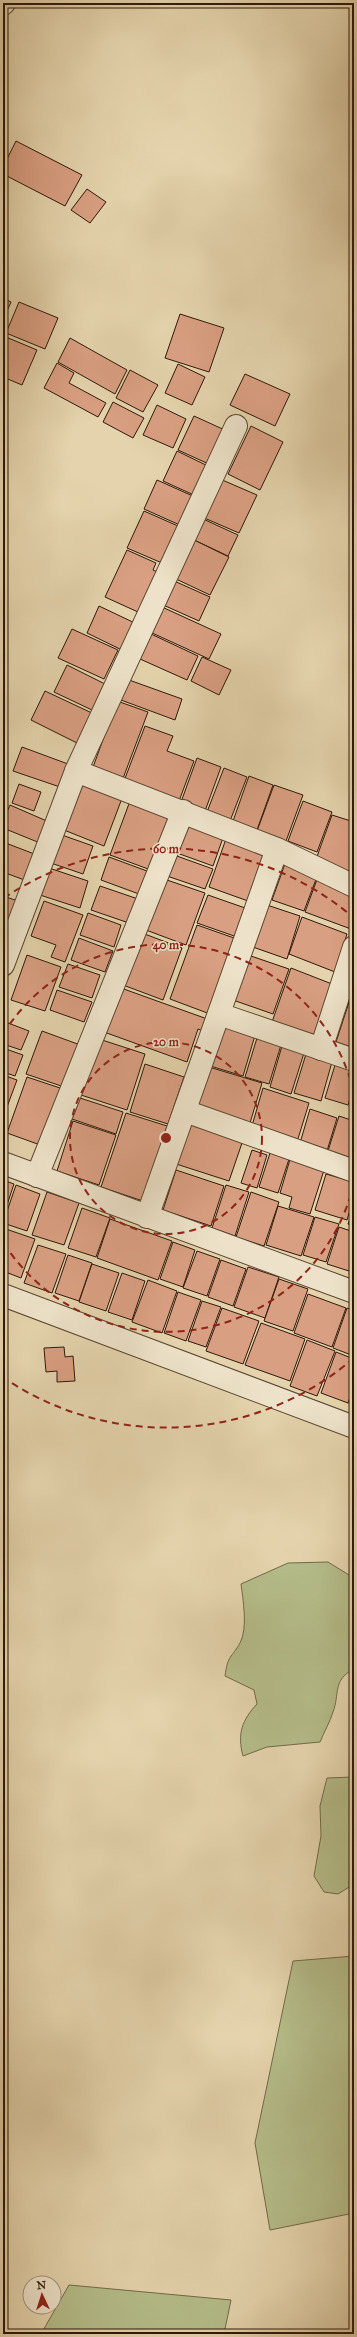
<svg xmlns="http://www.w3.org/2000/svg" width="357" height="2337" font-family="'IM FELL Great Primer',serif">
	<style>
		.green { fill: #b4bc89; stroke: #726a48 }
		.building { fill: #d99f82; stroke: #2f1808 }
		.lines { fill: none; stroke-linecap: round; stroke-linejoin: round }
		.minor-casing { stroke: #5c4731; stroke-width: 24 }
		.tertiary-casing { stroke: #5c4731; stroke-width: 24 }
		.minor { stroke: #ede2c9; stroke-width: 22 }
		.tertiary { stroke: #ede2c9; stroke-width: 22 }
		.ring { fill: none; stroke: #8f2418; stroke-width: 2; stroke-dasharray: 7 5 }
		.centre { fill: #8f2418; stroke: #ede2c9; stroke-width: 2 }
		.ring-label { font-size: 12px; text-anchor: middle; font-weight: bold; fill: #8f2418; stroke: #ede2c9; stroke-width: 3; stroke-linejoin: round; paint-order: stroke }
	</style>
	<rect width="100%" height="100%" fill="#e4d3ac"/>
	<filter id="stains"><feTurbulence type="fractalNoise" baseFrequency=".005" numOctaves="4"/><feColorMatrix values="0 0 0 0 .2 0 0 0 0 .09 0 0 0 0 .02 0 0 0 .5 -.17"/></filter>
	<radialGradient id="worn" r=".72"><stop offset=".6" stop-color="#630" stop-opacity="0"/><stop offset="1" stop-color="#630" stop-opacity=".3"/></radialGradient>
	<g class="green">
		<path d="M328 1562 354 1578V1669C332 1680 340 1694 333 1712 330 1722 324 1732 320 1742L267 1747 243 1756C237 1734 242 1720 257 1704L254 1690 225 1676C228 1654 231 1659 240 1643 248 1628 243 1600 241 1584L288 1563Z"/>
		<polygon points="354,1777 354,1884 338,1894 324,1892 314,1876 321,1836 320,1806 327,1778"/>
		<polygon points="354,1956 354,2213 270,2230 255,2143 293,1961"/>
		<polygon points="69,2285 231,2300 224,2334 41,2334"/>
	</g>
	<g class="building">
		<polygon points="16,141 82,175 65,206 3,174 3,167"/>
		<polygon points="87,189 106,202 90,223 71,210"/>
		<polygon points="3,298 11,302 3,320"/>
		<polygon points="19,302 58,318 45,349 6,333"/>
		<polygon points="180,314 224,328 209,372 165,358"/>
		<polygon points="6,337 37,350 22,385 3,377 3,345"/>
		<polygon points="70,338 127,370 115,394 58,362"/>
		<polygon points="57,363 74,373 69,383 106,403 98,417 44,388"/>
		<polygon points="178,364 205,377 192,405 165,393"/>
		<polygon points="130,370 158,385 143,412 116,398"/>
		<polygon points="245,374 290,394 275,426 230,405"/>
		<polygon points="113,402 144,418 133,438 103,422"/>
		<polygon points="157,405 186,419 173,448 143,435"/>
		<polygon points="194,416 227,431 211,465 178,450"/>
		<polygon points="251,426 283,442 260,490 228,474"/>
		<polygon points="177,451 210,467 196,496 163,481"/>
		<polygon points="220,479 257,495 239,533 202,517"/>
		<polygon points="157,480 195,497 182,526 144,509"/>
		<polygon points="144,511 178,526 162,563 127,548"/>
		<polygon points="201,518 238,535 228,556 192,539"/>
		<polygon points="192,539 229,557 210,595 174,578"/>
		<polygon points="127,550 156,563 153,570 162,574 138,612 105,597"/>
		<polygon points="172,580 210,597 199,621 161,604"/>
		<polygon points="99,606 139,625 126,652 87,633"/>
		<polygon points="162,607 221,634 209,659 150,632"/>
		<polygon points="72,629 118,650 104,679 58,658"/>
		<polygon points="151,634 198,656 187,680 140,659"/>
		<polygon points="202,657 231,670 219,695 191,681"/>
		<polygon points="67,665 105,684 92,710 54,692"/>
		<polygon points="129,680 182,699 175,720 121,700"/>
		<polygon points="45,691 94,714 79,744 31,720"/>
		<polygon points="117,701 148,712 122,781 92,770"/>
		<polygon points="145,726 173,736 167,751 194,761 179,801 124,781"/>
		<polygon points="22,747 68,764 60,787 13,771"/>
		<polygon points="197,758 221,767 205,811 181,802"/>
		<polygon points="224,768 247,777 230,821 207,812"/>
		<polygon points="249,776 273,785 257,830 233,821"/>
		<polygon points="84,778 124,793 104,846 64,830"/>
		<polygon points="19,784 41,792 34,811 12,803"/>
		<polygon points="274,785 303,795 286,841 257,831"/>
		<polygon points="130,801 171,816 151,870 110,855"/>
		<polygon points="303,801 332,812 317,852 288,841"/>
		<polygon points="10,805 49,822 40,843 3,828 3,821"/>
		<polygon points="332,815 354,822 354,876 315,862"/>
		<polygon points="188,822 224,835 213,866 177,853"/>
		<polygon points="59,834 93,846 83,874 48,862"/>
		<polygon points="227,836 267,850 248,901 209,887"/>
		<polygon points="3,842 37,855 27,881 3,872"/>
		<polygon points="174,855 213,869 205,889 167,876"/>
		<polygon points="109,857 147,871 139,894 101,880"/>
		<polygon points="286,861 318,874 304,911 272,900"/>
		<polygon points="49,868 88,881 80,908 40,895"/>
		<polygon points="319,874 354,895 354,921 351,929 305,912"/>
		<polygon points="164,879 205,893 186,945 146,930"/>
		<polygon points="100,886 138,899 129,923 91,910"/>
		<polygon points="208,895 248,909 237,937 197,923"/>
		<polygon points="3,896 21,902 12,923 3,920"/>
		<polygon points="44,901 83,915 65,962 51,957 56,945 31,936"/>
		<polygon points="264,904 300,916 287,959 250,946"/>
		<polygon points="88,913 121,925 114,947 80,935"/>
		<polygon points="302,917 347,934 335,972 289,954"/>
		<polygon points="197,925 237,939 210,1014 170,999"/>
		<polygon points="142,933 182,948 163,1000 123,985"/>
		<polygon points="79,938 113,951 105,972 71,960"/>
		<polygon points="245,954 289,969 273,1014 230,999"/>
		<polygon points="27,955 61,967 45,1011 11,1000"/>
		<polygon points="68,964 100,975 92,998 59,987"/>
		<polygon points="291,968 332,984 316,1037 272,1022"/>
		<polygon points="354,987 354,1052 335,1045"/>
		<polygon points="121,988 210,1020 206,1032 198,1029 187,1062 104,1032"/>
		<polygon points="57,990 92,1002 84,1022 50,1010"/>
		<polygon points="3,1021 29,1031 21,1050 3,1044"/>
		<polygon points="220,1022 256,1032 243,1076 207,1065"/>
		<polygon points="42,1031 83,1046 67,1088 26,1074"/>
		<polygon points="257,1038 281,1045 269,1084 245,1077"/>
		<polygon points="99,1039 145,1054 127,1110 81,1095"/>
		<polygon points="282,1046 304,1053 291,1094 270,1087"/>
		<polygon points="3,1048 23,1055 15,1076 3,1072"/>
		<polygon points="306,1054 332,1062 321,1101 294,1093"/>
		<polygon points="145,1064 184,1077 168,1124 130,1112"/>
		<polygon points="335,1065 354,1072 354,1085 348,1105 325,1098"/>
		<polygon points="209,1067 262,1083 250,1123 197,1107"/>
		<polygon points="3,1075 17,1080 4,1115 3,1115"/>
		<polygon points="27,1077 63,1089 43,1146 7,1133"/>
		<polygon points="263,1088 309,1103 297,1142 251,1129"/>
		<polygon points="354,1091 354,1108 349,1107"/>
		<polygon points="80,1098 123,1112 116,1134 72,1119"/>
		<polygon points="310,1109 337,1118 327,1151 300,1143"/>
		<polygon points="126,1113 167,1126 143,1201 101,1187"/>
		<polygon points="339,1116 354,1121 354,1162 327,1154"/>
		<polygon points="73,1121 116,1135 99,1185 57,1171"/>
		<polygon points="184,1121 243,1140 229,1181 170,1162"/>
		<polygon points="252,1150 267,1155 257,1188 241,1183"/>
		<polygon points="271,1150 290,1156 278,1193 259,1187"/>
		<polygon points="291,1156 325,1167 310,1214 289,1208 292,1197 280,1193"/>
		<polygon points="176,1170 224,1186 211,1226 163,1210"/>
		<polygon points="326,1174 354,1182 354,1197 347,1220 315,1210"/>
		<polygon points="3,1180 14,1184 3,1217"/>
		<polygon points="16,1185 40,1194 27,1231 3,1223"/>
		<polygon points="226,1185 249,1192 235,1236 212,1228"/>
		<polygon points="47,1192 79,1203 64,1245 32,1235"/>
		<polygon points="251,1192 279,1202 264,1246 236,1237"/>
		<polygon points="278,1206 314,1217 301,1256 266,1245"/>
		<polygon points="82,1208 110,1218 96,1257 68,1248"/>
		<polygon points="354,1208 354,1227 348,1224"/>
		<polygon points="315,1217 339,1224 326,1262 303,1255"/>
		<polygon points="110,1219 172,1241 158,1280 97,1258"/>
		<polygon points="339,1227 354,1232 354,1256 349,1271 327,1264"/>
		<polygon points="3,1228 35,1239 21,1278 3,1271"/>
		<polygon points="173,1242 195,1250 183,1287 160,1279"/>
		<polygon points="38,1245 66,1254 52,1293 24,1283"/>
		<polygon points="197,1251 220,1259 207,1296 183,1288"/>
		<polygon points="68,1255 92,1263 79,1301 55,1293"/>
		<polygon points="354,1259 354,1275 349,1274"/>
		<polygon points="221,1260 246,1269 233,1306 208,1297"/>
		<polygon points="92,1264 119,1273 106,1311 79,1302"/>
		<polygon points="248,1267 279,1277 265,1318 234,1307"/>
		<polygon points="122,1273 145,1281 132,1320 108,1312"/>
		<polygon points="279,1279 308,1289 293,1331 264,1321"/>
		<polygon points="148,1280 177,1291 162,1333 132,1322"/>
		<polygon points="178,1292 201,1300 186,1341 164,1333"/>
		<polygon points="308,1294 346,1308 332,1347 294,1333"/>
		<polygon points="202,1301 221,1307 206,1347 188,1341"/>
		<polygon points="222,1308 259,1321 243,1364 206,1351"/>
		<polygon points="347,1308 354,1311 354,1356 333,1348"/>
		<polygon points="261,1323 305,1339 290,1381 245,1365"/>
		<polygon points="307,1340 335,1351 317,1396 290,1386"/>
		<polygon points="64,1347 65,1357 73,1356 75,1381 57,1382 57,1371 46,1372 44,1348"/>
		<polygon points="336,1352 354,1359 354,1386 348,1403 321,1393"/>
		<polygon points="354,1392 354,1406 349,1404"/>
	</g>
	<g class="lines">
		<g class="minor-casing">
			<g id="minor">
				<polyline points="76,771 277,849 354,886"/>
				<polyline points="3,965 76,771 236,426"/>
				<polyline points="219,1014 354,1060"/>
				<polyline points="321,1049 354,947"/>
				<polyline points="185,1111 354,1171"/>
				<polyline points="3,1163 354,1292"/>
				<polyline points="37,1176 183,811"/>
				<polyline points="147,1217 277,849"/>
				<polyline points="3,1295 354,1427"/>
			</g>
		</g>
		<g class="tertiary-casing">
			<polyline id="tertiary" points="3,4 4,3"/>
		</g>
		<use href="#minor" class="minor"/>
		<use href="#tertiary" class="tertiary"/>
	</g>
	<g class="ring">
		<circle cx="166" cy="1138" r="96"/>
		<path d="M354 1183A193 193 0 0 1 3 1242M3 1034A193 193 0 0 1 354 1093"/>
		<path d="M354 1358A289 289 0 0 1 4 1378M4 898A289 289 0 0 1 354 918"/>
	</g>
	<circle cx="166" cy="1138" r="6" class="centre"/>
	<g class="ring-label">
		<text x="166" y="853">60 m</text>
		<text x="166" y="949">40 m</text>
		<text x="166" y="1046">20 m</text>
	</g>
	<rect width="357" height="2337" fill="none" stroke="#e4d3ac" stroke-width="16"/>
	<rect x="4" y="4" width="349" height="2329" fill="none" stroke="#2f1808" stroke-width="2"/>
	<rect x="8" y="8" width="341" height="2321" fill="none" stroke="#2f1808"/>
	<g transform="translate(42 2295) rotate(356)"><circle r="19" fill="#ede2c9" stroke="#a1917c"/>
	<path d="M0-3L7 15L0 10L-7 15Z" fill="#8f2418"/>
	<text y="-6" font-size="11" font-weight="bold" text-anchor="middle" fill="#2f1808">N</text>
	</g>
	<rect width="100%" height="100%" filter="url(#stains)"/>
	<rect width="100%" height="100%" fill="url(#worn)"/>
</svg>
